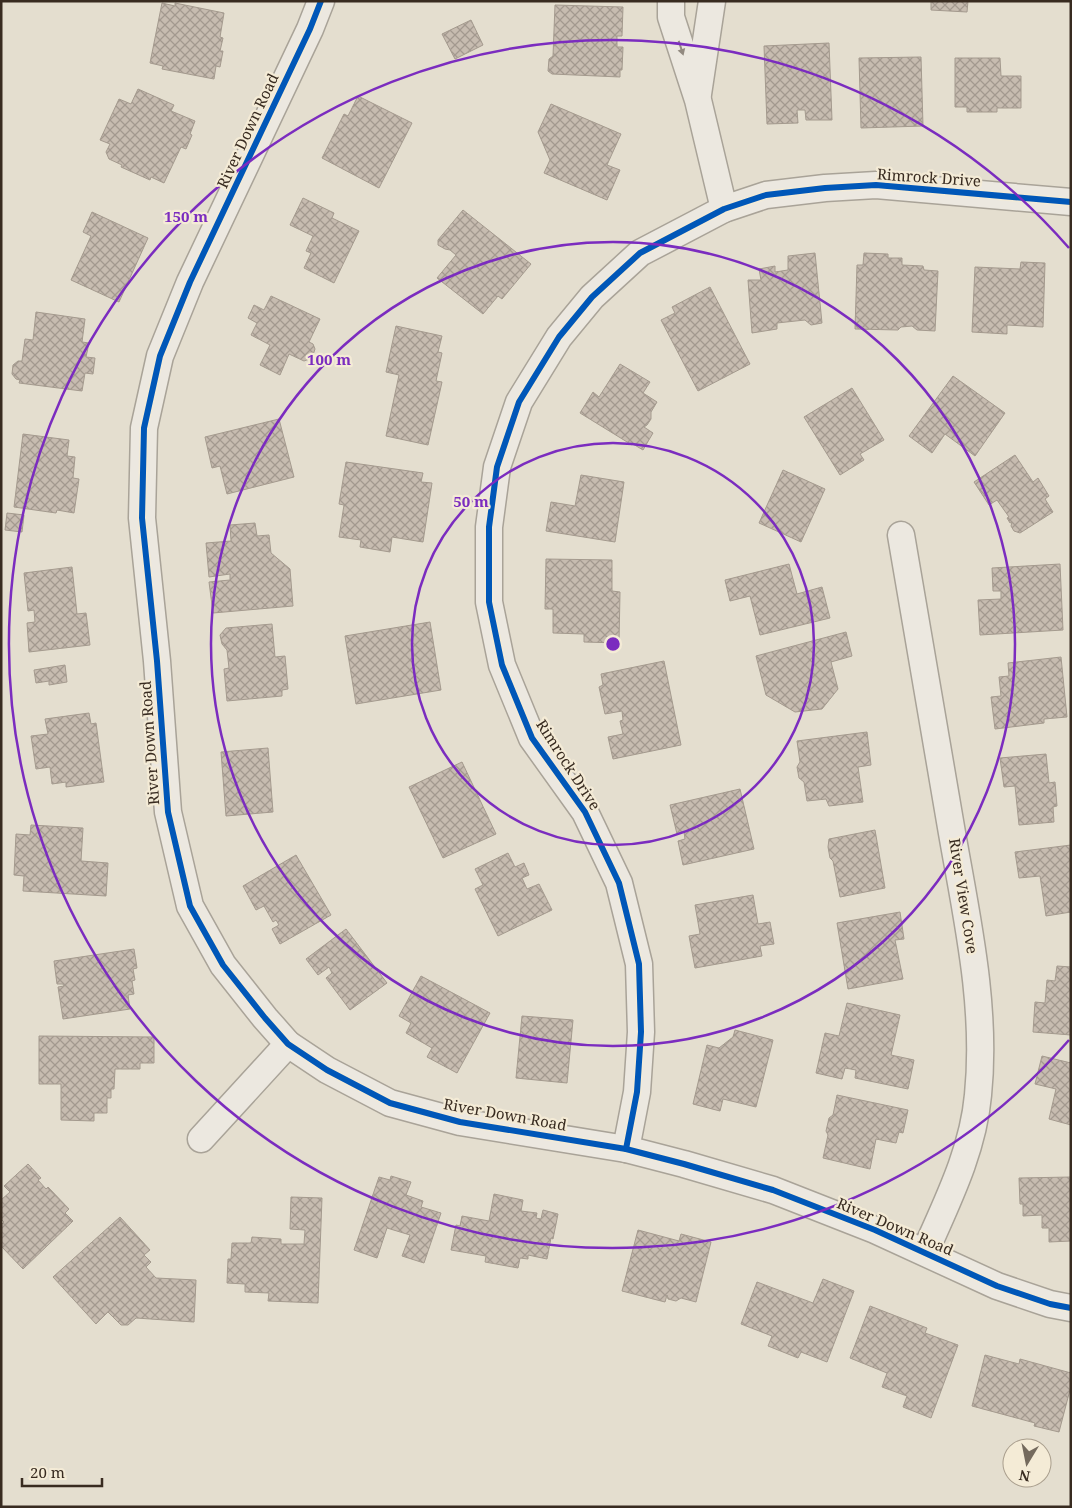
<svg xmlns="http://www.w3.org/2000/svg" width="1072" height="1508" font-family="'Noto Serif',serif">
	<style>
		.building { fill: url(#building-cross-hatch); stroke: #a49a8e }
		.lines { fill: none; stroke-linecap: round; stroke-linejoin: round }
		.minor-casing { stroke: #a9a398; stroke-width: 29 }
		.minor { stroke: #ece8e0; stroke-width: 26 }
		.cycleway-casing { stroke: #f4ebd6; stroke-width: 9 }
		.cycleway { stroke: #0057b8; stroke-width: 6 }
		.oneway { fill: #928a80 }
		.ring { fill: none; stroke: #7b2cbf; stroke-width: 2.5 }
		.labels { text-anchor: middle; stroke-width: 4.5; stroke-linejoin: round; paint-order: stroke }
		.street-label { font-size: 15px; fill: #382b20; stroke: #f4ebd6 }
		.centre { fill: #7b2cbf; stroke: #f4ebd6; stroke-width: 2.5 }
		.ring-label { font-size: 15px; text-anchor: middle; font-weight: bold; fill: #7b2cbf; stroke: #f4ebd6; stroke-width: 4.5; stroke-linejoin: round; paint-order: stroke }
	</style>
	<defs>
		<pattern id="building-cross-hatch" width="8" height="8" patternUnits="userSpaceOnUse" patternTransform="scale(1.25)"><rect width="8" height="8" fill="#c7bcb0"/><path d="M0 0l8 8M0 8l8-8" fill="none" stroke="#a3998f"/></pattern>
	</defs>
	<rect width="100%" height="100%" fill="#e4decf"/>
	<g class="building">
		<polygon points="931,1 968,1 967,12 931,10"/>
		<polygon points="162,3 175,6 175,3 224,13 220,37 223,38 220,51 223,51 220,67 216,66 214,79 162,69 163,66 150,63"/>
		<polygon points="555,5 623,7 622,36 617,36 617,47 623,47 622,70 620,70 620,77 552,74 548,71 549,59 553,56"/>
		<polygon points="471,20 483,45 455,59 442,34"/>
		<polygon points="829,43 832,120 806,120 805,110 797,110 798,123 767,124 764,46"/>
		<polygon points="921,57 923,126 861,128 859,58"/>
		<polygon points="955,58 1000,58 1001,76 1021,76 1021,108 997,108 997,112 967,112 967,107 955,107"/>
		<polygon points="138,89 174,105 171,111 195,121 190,134 192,135 186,149 181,147 164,183 151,177 150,180 121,167 122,165 109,159 106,152 110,144 100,140 119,99 131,104"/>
		<polygon points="358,96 412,123 379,188 322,158 344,114 348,116"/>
		<polygon points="551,104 621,134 607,165 620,170 607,200 544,173 550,160 538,132"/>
		<polygon points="303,198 334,213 332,218 359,231 334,283 304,268 311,253 306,251 313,236 290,225"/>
		<polygon points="463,210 531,264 502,299 498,296 483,314 437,278 456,255 450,250 445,249 438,245 438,240"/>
		<polygon points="92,212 148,238 119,302 71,280 91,236 83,232"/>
		<polygon points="815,253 822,323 811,325 805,320 777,323 777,329 752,333 748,280 761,280 759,269 775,266 775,272 788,270 788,256"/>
		<polygon points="864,253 888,254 888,258 902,258 902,265 923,266 924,270 938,271 935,331 917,330 912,326 901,327 898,330 855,329 857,265 863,265"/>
		<polygon points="1021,262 1045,263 1043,327 1007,325 1007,334 972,332 975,267 1020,269"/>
		<polygon points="710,287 750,364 698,391 661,320 675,313 672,307"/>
		<polygon points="271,296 320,319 309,342 313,344 315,349 312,358 304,361 289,354 280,375 260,365 270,345 251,335 257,323 248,318 254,305 264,310"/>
		<polygon points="36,312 85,319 82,342 89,343 86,357 95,358 93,374 85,373 82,391 19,383 20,380 16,379 12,374 13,365 18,361 22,361 25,339 33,340"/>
		<polygon points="396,326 442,336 438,352 442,353 436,381 442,382 428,445 386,436 399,375 386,372"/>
		<polygon points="620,364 650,382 643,393 657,402 651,412 651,419 647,425 644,427 653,433 643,450 633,444 632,445 580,413 593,392 599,397"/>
		<polygon points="953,376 1005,413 975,456 945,434 932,453 909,436"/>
		<polygon points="852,388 884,440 860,454 864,460 840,475 804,417"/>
		<polygon points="279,419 294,477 227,494 220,466 212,468 205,437"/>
		<polygon points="23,434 69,440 67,456 75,457 73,478 79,479 74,513 57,510 56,513 14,507"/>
		<polygon points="1015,455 1033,482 1038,478 1049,496 1045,499 1053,512 1020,533 1014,531 1011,526 1012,522 1010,523 1007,518 1009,517 997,500 989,505 974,482"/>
		<polygon points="346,462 423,473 421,482 432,483 423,542 392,537 390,552 360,547 361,540 339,537 344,505 339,504"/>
		<polygon points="783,470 825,489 801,542 759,523"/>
		<polygon points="581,475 624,482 615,542 546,531 551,502 575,506"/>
		<polygon points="7,513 24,515 22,532 5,530"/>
		<polygon points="255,523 257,536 269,535 271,553 290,569 293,606 213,613 209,582 230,580 230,574 209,577 206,543 231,541 230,525"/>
		<polygon points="546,559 612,560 612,591 620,592 619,643 584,642 584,634 553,633 553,609 545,609"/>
		<polygon points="789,564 797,594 822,587 830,618 760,635 750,596 730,601 725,580"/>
		<polygon points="1060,564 1063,630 980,635 978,600 1001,599 1001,591 993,591 992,568"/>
		<polygon points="72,567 77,614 86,613 90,645 29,652 27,623 35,622 34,610 28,611 24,573"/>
		<polygon points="430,622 441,690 356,704 345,636"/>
		<polygon points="272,624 275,657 285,656 288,689 282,690 282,696 227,701 224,669 229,668 227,650 222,644 220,635 226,628"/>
		<polygon points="846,632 852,656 831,662 838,689 822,709 795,712 766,695 756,656"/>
		<polygon points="1061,657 1067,717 1044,719 1044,723 995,729 991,697 1001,696 999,677 1009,676 1008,663"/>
		<polygon points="664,661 681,745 613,759 608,737 623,734 620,721 623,720 622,711 605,714 599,687 603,685 601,674"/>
		<polygon points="65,665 67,682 49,685 49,681 36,683 34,670"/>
		<polygon points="89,713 91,724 96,723 104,782 66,787 66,782 52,784 50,767 36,769 31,736 48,734 45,719"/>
		<polygon points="867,732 871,765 858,767 863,802 829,806 826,799 807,801 804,782 799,778 797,767 800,762 797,741"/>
		<polygon points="268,748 273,812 226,816 221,752"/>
		<polygon points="1046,754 1049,783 1055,782 1057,806 1053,807 1054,822 1019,825 1015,786 1004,787 1000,758"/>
		<polygon points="462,762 496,834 443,858 409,787"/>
		<polygon points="740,789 754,849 683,865 678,841 685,839 684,832 677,834 670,805"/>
		<polygon points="31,825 83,828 81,861 108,863 106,896 23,891 24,876 14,875 16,834 30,835"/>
		<polygon points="875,830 885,888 840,897 833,861 830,858 828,847 829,839"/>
		<polygon points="1071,845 1071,912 1046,916 1040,876 1019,878 1015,852"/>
		<polygon points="508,853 515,867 524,863 529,875 522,878 527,889 539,884 552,910 498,936 475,889 483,885 475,869"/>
		<polygon points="296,855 331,915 280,944 272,929 279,925 276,920 273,922 264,906 256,910 243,886"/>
		<polygon points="753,895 758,924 770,922 774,944 760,946 762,956 695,968 689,936 700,934 695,905"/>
		<polygon points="900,912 904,939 895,940 903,979 848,989 837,923"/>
		<polygon points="346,929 387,983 350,1010 326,978 332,973 329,967 318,975 306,959"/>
		<polygon points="134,949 137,968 133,969 135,980 132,981 134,994 128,995 130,1009 63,1019 58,987 64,986 63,984 57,984 54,961"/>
		<polygon points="1057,966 1071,967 1071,1035 1033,1032 1035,1002 1045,1003 1047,980 1055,981"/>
		<polygon points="421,976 490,1013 457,1073 427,1057 432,1048 406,1033 411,1023 399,1016"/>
		<polygon points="847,1003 900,1015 891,1055 914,1060 908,1089 855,1078 856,1070 845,1068 842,1079 816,1073 825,1033 839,1036"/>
		<polygon points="522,1016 573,1020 567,1083 516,1078"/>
		<polygon points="735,1030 773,1040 756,1107 723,1099 720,1111 693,1104 707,1045 719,1048 733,1037"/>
		<polygon points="39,1036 154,1037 154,1063 140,1063 140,1069 115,1069 114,1089 111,1089 111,1098 107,1098 107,1113 94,1113 94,1121 61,1120 61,1084 39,1084"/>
		<polygon points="1042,1056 1071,1063 1071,1125 1049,1119 1056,1089 1035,1084"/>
		<polygon points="837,1095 908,1110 903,1133 899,1132 896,1143 876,1139 870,1169 823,1158 828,1135 826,1131 829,1118 833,1115"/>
		<polygon points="28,1164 41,1178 38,1180 46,1189 48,1187 69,1209 65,1213 73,1221 23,1269 1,1246 1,1225 4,1222 1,1219 1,1200 10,1192 4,1186"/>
		<polygon points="391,1176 411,1182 406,1195 423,1201 421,1207 441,1213 424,1263 402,1256 410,1235 387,1228 377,1258 354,1250 379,1177 390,1180"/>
		<polygon points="1071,1177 1071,1241 1049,1242 1049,1228 1042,1228 1042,1215 1023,1216 1023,1204 1020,1204 1019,1178"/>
		<polygon points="494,1194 523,1200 521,1211 537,1213 536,1218 541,1219 543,1210 558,1214 553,1239 551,1238 547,1259 528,1255 528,1259 520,1258 518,1268 485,1262 486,1256 451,1250 456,1225 460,1226 462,1216 489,1221"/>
		<polygon points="291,1197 322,1198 318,1303 268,1301 269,1293 245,1292 245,1284 227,1283 228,1259 231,1259 232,1243 251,1243 252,1237 281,1239 281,1244 304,1244 305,1230 290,1229"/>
		<polygon points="120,1217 150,1250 144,1255 151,1262 146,1267 156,1278 196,1280 194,1322 136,1318 128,1325 121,1325 108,1312 96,1324 53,1277"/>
		<polygon points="638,1230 679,1241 681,1234 711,1242 696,1302 681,1298 676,1301 668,1299 667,1295 665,1302 622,1291"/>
		<polygon points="823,1279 854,1291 827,1362 801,1352 798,1358 768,1346 772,1336 741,1324 757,1282 813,1303"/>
		<polygon points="870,1306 927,1328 925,1333 958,1345 931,1418 903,1407 907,1396 882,1387 887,1373 850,1358"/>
		<polygon points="985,1355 1019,1364 1020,1359 1071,1373 1071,1386 1059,1432 1034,1426 1035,1423 972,1406"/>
	</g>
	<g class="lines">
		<g class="minor-casing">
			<g id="minor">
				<polyline points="321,1 310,29 190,282 160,356 144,428 142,518 157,661 168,812 190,906 223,965 265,1018 288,1044 327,1070 390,1103 460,1122 626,1149 684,1164 773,1190 875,1230 997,1286 1050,1304 1071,1308"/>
				<polyline points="671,1 671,17 698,100 724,209"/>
				<polyline points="698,94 712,1"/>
				<path d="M901 535C918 634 935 734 952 833 967 919 987 1007 978 1095 973 1151 947 1202 925 1252"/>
				<polyline points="201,1139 288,1044"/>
				<polyline points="626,1149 637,1092 641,1032 639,964 619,883 585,812 532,738 502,665 489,602 489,527 497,467 519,402 559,337 592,297 640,253 724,209 766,195 825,188 876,185 1071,202"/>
			</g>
		</g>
		<use href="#minor" class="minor"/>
		<g class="cycleway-casing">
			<g id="cycleway">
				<polyline points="321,1 310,29 190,282 160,356 144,428 142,518 157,661 168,812 190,906 223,965 265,1018 288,1044 327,1070 390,1103 460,1122 626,1149 684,1164 773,1190 875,1230 997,1286 1050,1304 1071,1308"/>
				<polyline points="626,1149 637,1092 641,1032 639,964 619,883 585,812 532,738 502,665 489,602 489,527 497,467 519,402 559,337 592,297 640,253 724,209 766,195 825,188 876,185 1071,202"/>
			</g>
		</g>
		<use href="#cycleway" class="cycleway"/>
	</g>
	<defs><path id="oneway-solid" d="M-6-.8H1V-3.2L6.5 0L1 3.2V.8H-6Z" transform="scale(1.25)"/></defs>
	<use class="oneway" href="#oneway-solid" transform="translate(681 48) rotate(72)"/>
	<g class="ring">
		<circle cx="613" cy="644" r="201"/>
		<circle cx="613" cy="644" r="402"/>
		<path d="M1069 1040A604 604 0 1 1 1069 248"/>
	</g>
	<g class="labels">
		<g class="street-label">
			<text transform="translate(248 131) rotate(-65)" y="5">River Down Road</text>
			<text transform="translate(929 178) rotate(4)" y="5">Rimrock Drive</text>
			<text transform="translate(150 743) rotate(-94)" y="5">River Down Road</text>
			<text transform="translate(568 765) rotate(57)" y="5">Rimrock Drive</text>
			<text transform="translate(963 896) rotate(81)" y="5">River View Cove</text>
			<text transform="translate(505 1115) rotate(10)" y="5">River Down Road</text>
			<text transform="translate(895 1227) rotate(23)" y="5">River Down Road</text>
		</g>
	</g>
	<circle cx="613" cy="644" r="8" class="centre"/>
	<g class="ring-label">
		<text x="186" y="222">150 m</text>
		<text x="329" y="365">100 m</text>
		<text x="471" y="507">50 m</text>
	</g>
	<rect width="1072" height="1508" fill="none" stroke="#382b20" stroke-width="5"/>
	<g transform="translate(1027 1463) rotate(190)"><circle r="24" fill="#f4ebd6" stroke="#a99e8d"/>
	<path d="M0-4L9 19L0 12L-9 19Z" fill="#746a5d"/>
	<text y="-8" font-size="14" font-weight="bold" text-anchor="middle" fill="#382b20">N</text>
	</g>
	<path d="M22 1478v8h80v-8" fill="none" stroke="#382b20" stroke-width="2.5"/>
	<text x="30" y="1478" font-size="15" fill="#382b20" stroke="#f4ebd6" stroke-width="4" paint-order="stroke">20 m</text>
</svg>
